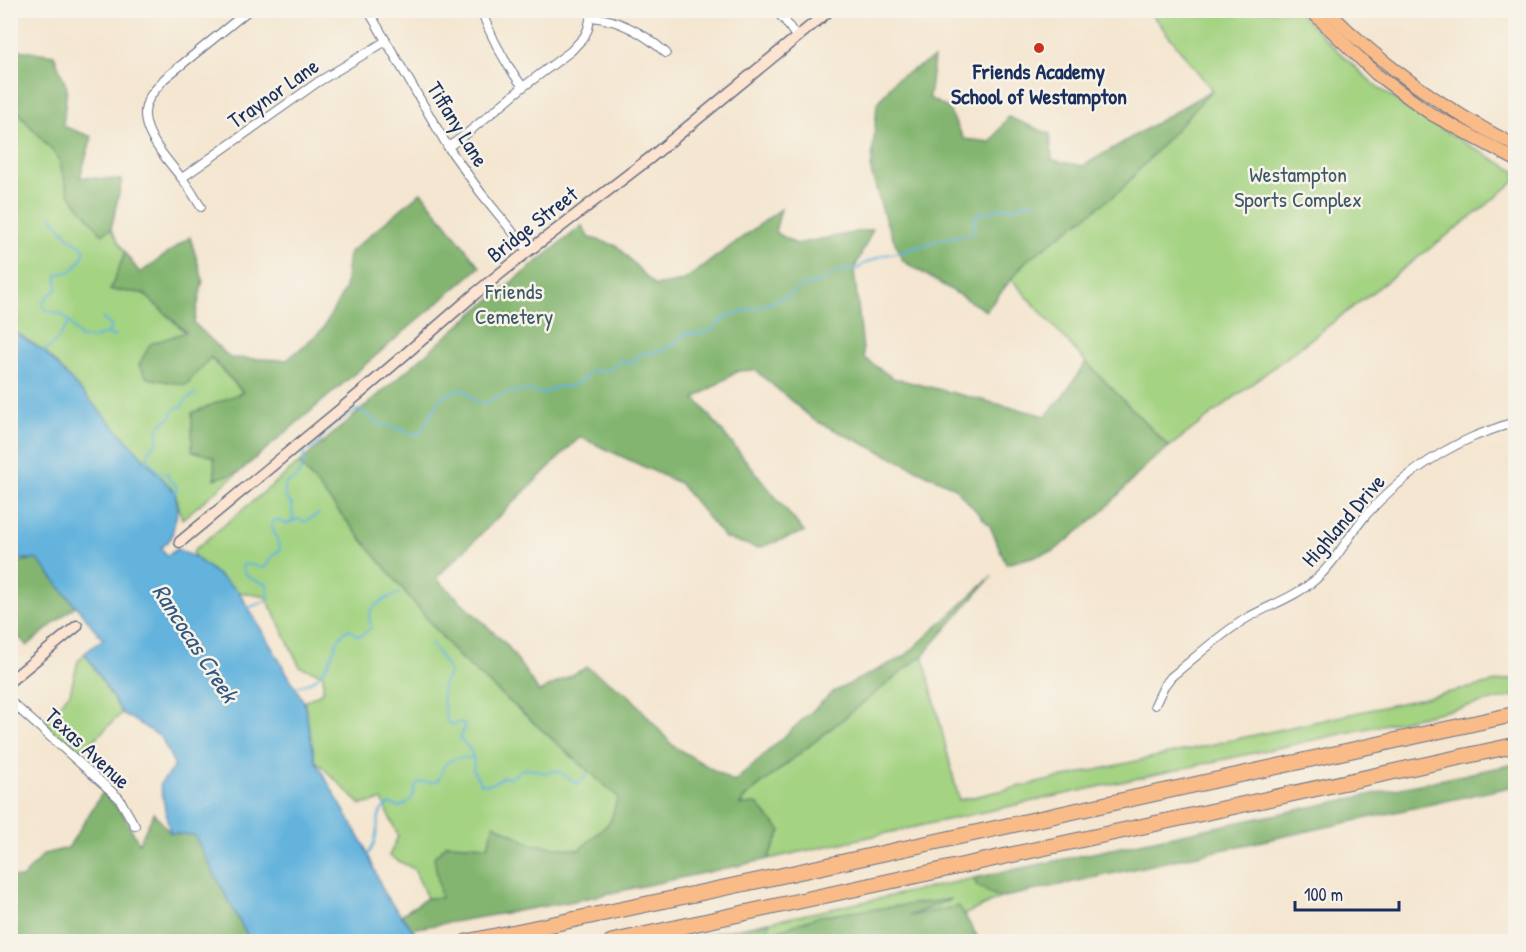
<svg xmlns="http://www.w3.org/2000/svg" width="1526" height="952" font-family="'Patrick Hand',sans-serif">
	<style>
		.green { fill: #a4d382; stroke: #608170; stroke-width: 1.5 }
		.forest { fill: #83b570; stroke: #4f7267; stroke-width: 1.5 }
		.water { fill: #63b3dd; stroke: #3f719e; stroke-width: 1.5 }
		.lines { fill: none; stroke-linecap: round; stroke-linejoin: round }
		.stream { stroke: #63b3dd; stroke-width: 2 }
		.street-casing { stroke: #676f86; stroke-width: 10 }
		.secondary-casing { stroke: #676f86; stroke-width: 13 }
		.primary-casing { stroke: #676f86; stroke-width: 14 }
		.highway-casing { stroke: #676f86; stroke-width: 17 }
		.street { stroke: #fff; stroke-width: 8 }
		.secondary { stroke: #fde4d0; stroke-width: 10 }
		.primary { stroke: #f9bc89; stroke-width: 12 }
		.highway { stroke: #f9bc89; stroke-width: 15 }
		.poi-dot { fill: #c8321e; stroke: #f7f3e8; stroke-width: 2 }
		.labels { text-anchor: middle; stroke-width: 5; stroke-linejoin: round; paint-order: stroke }
		.poi-label { font-size: 22px; font-weight: bold; fill: #1b2f5e; stroke: #f7f3e8 }
		.street-label { font-size: 22px; fill: #1b2f5e; stroke: #f7f3e8 }
		.park-label { font-size: 22px; fill: #3d5867; stroke: #f7f3e8 }
		.water-label { font-size: 24px; font-style: italic; fill: #315784; stroke: #f7f3e8 }
	</style>
	<rect width="100%" height="100%" fill="#f7f3e8"/>
	<filter id="ink" filterUnits="userSpaceOnUse"><feTurbulence type="fractalNoise" baseFrequency=".0167" numOctaves="2"/><feDisplacementMap in="SourceGraphic" scale="12" xChannelSelector="R" yChannelSelector="G"/><feConvolveMatrix kernelMatrix="1 2 1 2 8 2 1 2 1" color-interpolation-filters="sRGB"/></filter>
	<filter id="wash" filterUnits="userSpaceOnUse"><feTurbulence type="fractalNoise" baseFrequency=".008" numOctaves="4" result="noise"/><feDisplacementMap in="SourceGraphic" scale="24" xChannelSelector="R" yChannelSelector="G"/><feGaussianBlur stdDeviation="1.35" result="paint"/><feColorMatrix in="noise" values="0 0 0 0 0 0 0 0 0 0 0 0 0 0 0 0 0 1.4 0 .05"/><feComposite in="paint" operator="in"/></filter>
	<g filter="url(#wash)">
		<rect width="100%" height="100%" fill="#f4e6d0"/>
		<g class="green">
			<path d="M1149 11H1297C1322 35 1347 61 1374 84 1417 118 1467 144 1515 171V181L1483 208 1169 447 1086 362 1011 279 1025 262 1212 90Z"/>
			<polygon points="10,104 58,157 69,194 102,233 111,229 125,253 111,290 143,293 186,333 243,392 214,457 216,478 239,472 182,519 175,492 44,351 11,329"/>
			<polygon points="299,463 458,656 618,797 611,822 579,850 531,844 494,824 488,846 447,844 441,899 427,898 414,869 389,856 398,836 382,800 361,805 315,760 304,702 323,692 323,674 300,667 266,597 239,592 195,557 193,551"/>
			<polygon points="85,653 122,713 79,754 42,723 70,693 78,661"/>
			<polygon points="923,655 959,800 1515,678 1515,696 768,859 781,831 740,806 744,798"/>
			<polygon points="974,878 977,886 1000,898 940,926 969,931 982,941 887,941 899,919 949,900 768,934 769,922"/>
		</g>
		<g class="forest">
			<polygon points="11,49 54,55 67,88 63,126 92,137 80,177 122,180 111,229 102,234 69,194 58,157 11,104"/>
			<polygon points="934,58 929,98 948,108 964,139 991,142 1008,117 1050,134 1052,160 1083,166 1212,90 1120,191 1025,262 986,311 903,261 885,219 871,171 877,104 896,79"/>
			<polygon points="421,192 480,267 239,472 215,479 214,457 192,451 192,413 243,392 211,357 186,385 147,378 139,365 150,344 186,332 143,293 110,290 125,253 140,273 190,237 203,280 194,323 230,358 287,360 322,330 345,289 349,253"/>
			<polygon points="781,209 775,232 796,244 873,229 854,270 864,358 893,378 1046,416 1064,395 1086,362 1169,447 1148,464 1099,515 1054,551 1006,564 990,526 954,487 814,420 755,370 738,371 695,398 804,532 758,548 725,538 679,483 580,437 436,578 507,645 539,692 587,667 630,696 673,746 734,782 833,692 905,656 992,576 923,655 744,798 740,805 757,804 781,831 768,859 569,902 412,929 401,915 427,898 441,898 434,857 447,844 488,846 494,824 531,844 579,850 610,822 618,797 458,656 299,463 477,310 582,226 588,237 617,246 655,286 683,281"/>
			<polygon points="38,559 75,606 27,646 11,628 10,563"/>
			<polygon points="1515,764 1515,786 1000,898 977,886 974,878"/>
			<polygon points="103,792 124,816 139,843 154,813 170,833 194,835 250,941 11,941 11,877 22,878 44,854 68,848"/>
			<polygon points="952,899 909,916 959,906 980,941 678,941 769,922 768,934 820,916"/>
		</g>
		<polygon class="water" points="10,329 44,351 175,492 178,509 171,538 161,548 167,556 177,549 195,557 239,592 304,702 315,760 364,845 385,895 412,929 421,941 250,941 194,835 170,833 160,784 175,766 161,737 122,713 85,653 103,639 38,560 12,558 11,556"/>
		<g class="lines">
			<g class="stream">
				<path d="M52 216C56 224 65 233 71 239 77 244 82 244 85 251L81 260 72 271C53 276 57 270 57 289 53 294 44 296 43 303 41 313 56 311 62 315 71 320 74 331 80 338H94L108 333 112 337 115 335"/>
				<polyline points="102,318 112,327 108,333"/>
				<polyline points="42,353 55,343 69,322"/>
				<path d="M175 493 177 488 175 484 169 480 168 474C159 474 150 464 147 455L151 448 158 441V429L160 425 171 417 173 412 177 407H181L186 400 196 393"/>
				<path d="M293 520 292 505 285 497C285 496 285 488 285 486 287 479 288 484 293 480 300 476 300 467 305 463L303 455 304 452C323 443 318 440 330 427 332 424 355 410 358 410 365 410 371 420 378 423 390 427 402 429 413 434H419L442 397 460 389 464 390 474 400 484 404 502 394 511 392 528 390 543 394 556 387H567L574 385 593 371H605L613 368 621 360 628 363H633L637 356 640 354 658 352 674 345 684 334H699L712 330 724 318 770 303 793 293 801 286 819 283 839 271 858 269 864 264 884 255 903 252 941 239 969 235 974 231 975 218 981 212H990L1002 207 1014 208 1027 202 1037 203"/>
				<path d="M246 609C253 605 264 604 269 598L267 584C256 581 246 579 242 567L243 565C251 562 257 569 265 568L272 556 279 551 280 548 272 526 273 521 277 520 286 524 298 519 305 522 309 519 319 514"/>
				<path d="M431 643 450 672C448 677 444 681 443 686 440 694 446 713 447 722L453 725 459 722 464 725 465 727 460 738C463 743 467 745 470 750 473 754 472 758 474 761L473 770 480 783C488 787 497 782 503 777L511 778 522 769 536 770 546 773 553 771H558L578 784 588 774"/>
				<path d="M294 687C300 686 306 685 312 681 319 677 327 667 330 660 335 649 338 632 350 629L357 636 362 635 371 628C371 623 368 617 370 613 371 605 392 595 399 594"/>
				<path d="M368 855C372 849 375 842 376 835 379 823 376 809 390 804L399 807C404 805 410 802 413 796 415 792 414 786 418 783 424 779 431 785 437 781 441 777 441 773 443 768 448 757 462 757 472 758"/>
			</g>
		</g>
	</g>
	<g filter="url(#ink)">
		<g class="lines">
			<g class="street-casing">
				<g id="street">
					<polyline points="368,10 448,147 481,193 528,251"/>
					<path d="M481 10C492 40 504 62 523 87"/>
					<polyline points="774,10 784,19 797,38"/>
					<path d="M592 17C621 20 645 34 666 53"/>
					<polyline points="448,147 465,135 523,87 571,51 584,37 588,29 592,10"/>
					<polyline points="182,178 318,82 386,41"/>
					<path d="M201 207C195 198 190 188 183 180 169 161 139 132 146 106 149 94 157 89 164 79L249 10"/>
					<polyline points="10,701 119,798 135,826"/>
					<path d="M1155 705 1164 686 1171 677C1196 657 1220 634 1247 618 1270 605 1295 597 1315 580 1336 562 1348 536 1366 515 1396 482 1432 455 1473 437 1487 431 1501 427 1516 421"/>
				</g>
			</g>
			<g class="secondary-casing">
				<g id="secondary">
					<polyline points="180,542 365,389 476,293 528,251 551,234 650,158 830,10"/>
					<polyline points="10,681 77,626"/>
				</g>
			</g>
			<g class="primary-casing">
				<g id="primary">
					<polyline points="1310,10 1376,74 1431,114 1516,160"/>
					<path d="M1327 10C1382 66 1446 110 1516 146"/>
				</g>
			</g>
			<g class="highway-casing">
				<g id="highway">
					<polyline points="466,942 520,931 775,877 1516,714"/>
					<polyline points="611,942 1516,745"/>
				</g>
			</g>
			<use href="#street" class="street"/>
			<use href="#secondary" class="secondary"/>
			<use href="#primary" class="primary"/>
			<use href="#highway" class="highway"/>
		</g>
	</g>
	<circle class="poi-dot" cx="1039" cy="48" r="6"/>
	<g class="labels">
		<g class="poi-label">
			<text x="1039" y="79">Friends Academy<tspan x="1039" dy="25">School of Westampton</tspan></text>
		</g>
		<g class="street-label">
			<text transform="translate(273 93) rotate(-35)" y="8">Traynor Lane</text>
			<text transform="translate(458 124) rotate(58)" y="8">Tiffany Lane</text>
			<text transform="translate(532 224) rotate(-38)" y="8">Bridge Street</text>
			<text transform="translate(1343 520) rotate(-49)" y="8">Highland Drive</text>
			<text transform="translate(88 748) rotate(43)" y="8">Texas Avenue</text>
		</g>
		<g class="park-label">
			<text x="1298" y="182">Westampton<tspan x="1298" dy="25">Sports Complex</tspan></text>
			<text x="514" y="299">Friends<tspan x="514" dy="25">Cemetery</tspan></text>
		</g>
		<g class="water-label">
			<text transform="translate(195 643) rotate(57)" y="8">Rancocas Creek</text>
		</g>
	</g>
	<rect width="1526" height="952" fill="none" stroke="#f7f3e8" stroke-width="36"/>
	<path d="M1295 901v9h104v-9" fill="none" stroke="#1b2f5e" stroke-width="3"/>
	<text x="1304" y="901" font-size="18" fill="#1b2f5e" stroke="#f7f3e8" stroke-width="4.5" paint-order="stroke">100 m</text>
</svg>
